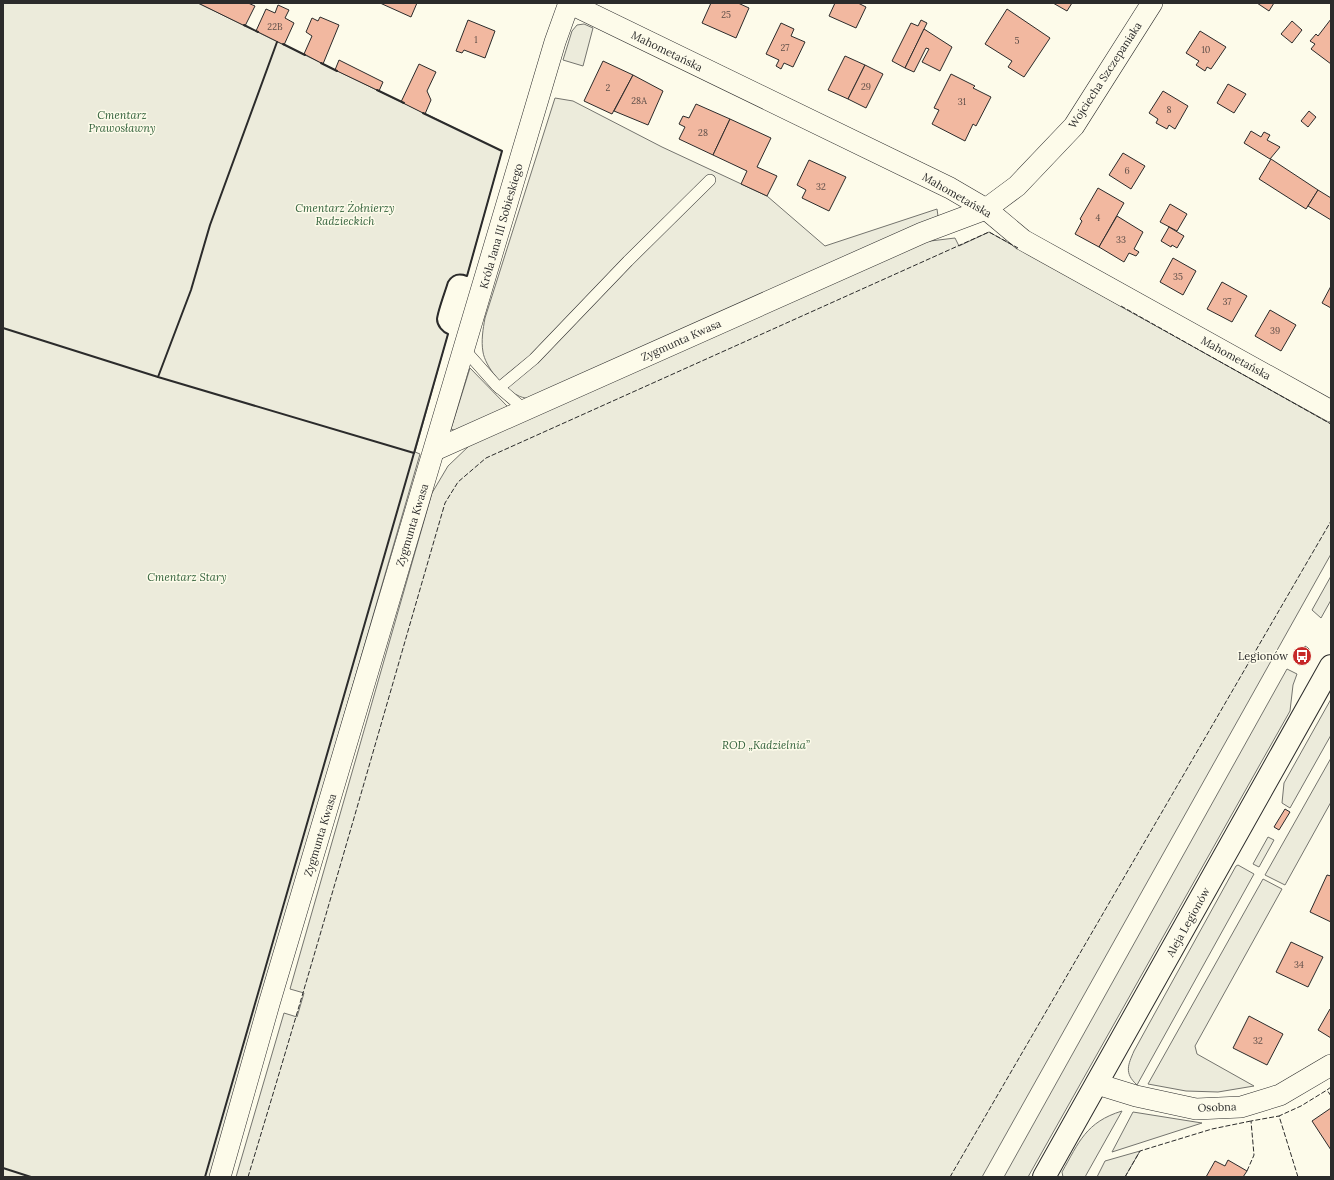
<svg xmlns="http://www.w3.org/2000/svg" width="1334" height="1180" font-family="Lora,serif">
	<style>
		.green { fill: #ecebdb; stroke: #74746e }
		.building { fill: #f2b8a0; stroke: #2b2b2b }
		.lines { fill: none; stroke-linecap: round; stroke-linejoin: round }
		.lane-casing { stroke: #2b2b2b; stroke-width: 12 }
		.street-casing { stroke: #2b2b2b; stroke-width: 22 }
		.secondary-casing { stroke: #2b2b2b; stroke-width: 24 }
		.lane { stroke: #fdfbea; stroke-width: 11 }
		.street { stroke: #fdfbea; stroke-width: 21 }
		.secondary { stroke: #fdfbea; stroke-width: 22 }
		.fence { stroke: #2b2b2b; stroke-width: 1; stroke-dasharray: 5 2; stroke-linecap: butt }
		.wall { stroke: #2b2b2b; stroke-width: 2 }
		.labels { text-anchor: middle; stroke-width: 3; stroke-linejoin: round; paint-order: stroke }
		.number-label { font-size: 9px; fill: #5d4e48 }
		.street-label { font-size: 11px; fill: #2b2b2b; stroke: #fdfbea }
		.park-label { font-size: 11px; font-style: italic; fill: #34623c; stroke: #fdfbea }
		.poi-label { font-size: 11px; fill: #2b2b2b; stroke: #fdfbea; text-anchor: end }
	</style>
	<rect width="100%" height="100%" fill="#fdfbea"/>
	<g class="green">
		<path d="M3 3H198L502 151 467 276C459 273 453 274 448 282 445 292 438 310 437 319 437 326 443 332 448 334L415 452 420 454 210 1177H3Z"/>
		<polygon points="584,24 593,28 583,66 563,60 572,31 577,25"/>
		<path d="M555 98 573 101 662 147 767 196 825 246 937 209 938 216 886 242 529 399C525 398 520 397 517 395 504 390 485 366 483 352 481 341 483 329 485 318Z"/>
		<polygon points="989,232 1331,424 1331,554 982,1177 236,1177 284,1013 297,1017 304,993 290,989 432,493 448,466 470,445 922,242 955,238 959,246"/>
		<polygon points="470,368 507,406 505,410 459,432 451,429"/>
		<polygon points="1331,576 1331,600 1321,618 1312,610"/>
		<polygon points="1287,669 1297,674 1293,685 1290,711 1028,1177 1004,1177"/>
		<polygon points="1331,699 1331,735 1290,808 1282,803 1284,783"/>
		<polygon points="1331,758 1331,802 1285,885 1265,875"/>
		<polygon points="1268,837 1274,840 1259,867 1253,864"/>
		<path d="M1238 865 1254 874 1137 1085C1124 1073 1128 1065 1134 1051L1236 866Z"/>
		<polygon points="1263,879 1282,889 1195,1046 1197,1054 1254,1086 1218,1092 1186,1091 1148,1084"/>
		<path d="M1122 1111 1085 1177H1063L1062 1172C1079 1142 1086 1122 1122 1111Z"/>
		<polygon points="1133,1112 1202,1123 1112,1152"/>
		<polygon points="1140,1151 1125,1177 1097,1177 1105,1161"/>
	</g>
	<g class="building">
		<polygon points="198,3 248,3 255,6 245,26"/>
		<polygon points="380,3 417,3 411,17"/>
		<polygon points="711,3 738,3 749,8 736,38 702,23"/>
		<polygon points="835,3 858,3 866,7 856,28 829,16"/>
		<polygon points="1053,3 1072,3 1067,11"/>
		<polygon points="1257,3 1274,3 1269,11"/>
		<polygon points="278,5 289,10 285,18 294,23 284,45 256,31 266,9 275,13"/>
		<polygon points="1007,9 1050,38 1024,77 1008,67 1012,61 985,44"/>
		<polygon points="320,17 339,25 323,64 304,54 312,36 306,32 312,18 318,21"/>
		<polygon points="1331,19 1331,64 1311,49 1315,44 1310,41 1316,34 1318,36"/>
		<polygon points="468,20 495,31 485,58 464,50 462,53 456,51"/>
		<polygon points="921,20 927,23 905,68 892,61 911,23 918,26"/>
		<polygon points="1292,21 1302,30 1292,43 1281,34"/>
		<polygon points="781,23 794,29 791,36 805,42 793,67 784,63 781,69 776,66 779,60 766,54"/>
		<polygon points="924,29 952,47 940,71 922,62 929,49 926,48 914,72 905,68"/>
		<polygon points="1200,31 1226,47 1211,69 1207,67 1205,71 1196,65 1199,61 1186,53"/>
		<polygon points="845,56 865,65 848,99 828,90"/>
		<polygon points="339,60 383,82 379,91 335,70"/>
		<polygon points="603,61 633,75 612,114 584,101"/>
		<polygon points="419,64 436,72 427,91 431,100 425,114 401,102"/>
		<polygon points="865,65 883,74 866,108 848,99"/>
		<polygon points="951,74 975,86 973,88 991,97 976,126 973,124 965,141 932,124 939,110 934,108"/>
		<polygon points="633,75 663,91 648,125 614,111"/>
		<polygon points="1228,84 1246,94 1234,113 1217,103"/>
		<polygon points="1163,91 1188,106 1175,129 1169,125 1167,129 1156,123 1158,119 1149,113"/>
		<polygon points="696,104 730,119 713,155 679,139 685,127 679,124 683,116 689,118"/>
		<polygon points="1309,111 1316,117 1308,127 1301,121"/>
		<polygon points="730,119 771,138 757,167 777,176 767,196 741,184 747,171 713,155"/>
		<polygon points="1251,131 1261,137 1264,132 1270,135 1267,140 1280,147 1270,159 1244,143"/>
		<polygon points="1123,153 1145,166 1131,189 1109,175"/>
		<polygon points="1271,159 1318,190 1306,209 1259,179"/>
		<polygon points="809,160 846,177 829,211 802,198 806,190 797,185"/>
		<polygon points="1098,188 1124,203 1099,247 1075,234 1082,221 1080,219"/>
		<polygon points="1318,190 1331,198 1331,220 1308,206"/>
		<polygon points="1170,204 1187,214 1177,231 1160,222"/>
		<polygon points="1117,216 1143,232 1134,249 1139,252 1136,256 1129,253 1124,262 1099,247"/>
		<polygon points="1169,227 1184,236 1177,248 1172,245 1171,247 1161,241"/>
		<polygon points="1173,258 1196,271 1183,295 1160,282"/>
		<polygon points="1222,282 1247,296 1232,322 1207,309"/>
		<polygon points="1331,286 1331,308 1322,303"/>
		<polygon points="1270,310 1296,325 1281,351 1255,336"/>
		<polygon points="1305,646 1309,649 1300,665 1296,663"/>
		<polygon points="1285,809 1290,812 1279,830 1274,827"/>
		<polygon points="1327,875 1331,876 1331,922 1310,912"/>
		<polygon points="1291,942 1323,957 1308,987 1276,972"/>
		<polygon points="1330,1009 1331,1010 1331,1038 1318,1030"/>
		<polygon points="1249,1016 1283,1034 1267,1065 1233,1048"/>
		<polygon points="1331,1108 1331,1150 1312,1121"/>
		<polygon points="1228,1160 1247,1171 1243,1177 1206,1177 1215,1161 1225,1166"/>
	</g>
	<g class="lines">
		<g class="lane-casing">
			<g id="lane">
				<polyline points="464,349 496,385 525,410"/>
				<polyline points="499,388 534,359 628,261 710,180"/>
			</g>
		</g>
		<g class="street-casing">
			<g id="street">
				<polyline points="569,3 950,188 986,209 1023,240 1331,411"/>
				<polyline points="435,450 922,233 986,209 1017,186 1074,126 1152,3"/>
				<polyline points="1097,1084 1136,1096 1196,1109 1241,1107 1280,1095 1331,1065"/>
				<polyline points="220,1177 269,1004 555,42 569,3"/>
			</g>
		</g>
		<g class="secondary-casing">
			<polyline id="secondary" points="1044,1177 1331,666"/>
		</g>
		<use href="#lane" class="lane"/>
		<use href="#street" class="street"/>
		<use href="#secondary" class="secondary"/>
		<g class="fence">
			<polyline points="1121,306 1331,424"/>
			<polyline points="1331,1087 1327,1090 1331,1096"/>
			<polyline points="1247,1171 1254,1155 1251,1121 1279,1116"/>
			<path d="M248 1177C316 953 380 727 445 503L458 482 486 458 989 232 1018 248"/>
			<polyline points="950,1177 1331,521"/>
			<polyline points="1125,1177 1140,1151 1212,1129 1251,1121"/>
			<polyline points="1298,1177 1279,1116 1301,1106 1327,1090"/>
		</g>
		<g class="wall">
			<polyline points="244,25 258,32"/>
			<path d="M277 42 210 225 191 290 158 377 414 453 448 334C443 332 437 326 437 319 438 310 445 292 448 282 453 274 459 273 467 276L502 151 423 113"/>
			<polyline points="283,44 305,55"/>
			<polyline points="321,63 337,71"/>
			<polyline points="377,90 404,103"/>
			<polyline points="3,328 158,377"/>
			<polyline points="3,1168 31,1177"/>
			<polyline points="205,1177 414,453"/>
		</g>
	</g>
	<defs>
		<g id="bus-disc" transform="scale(1)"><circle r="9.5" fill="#c62828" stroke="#fdfbea"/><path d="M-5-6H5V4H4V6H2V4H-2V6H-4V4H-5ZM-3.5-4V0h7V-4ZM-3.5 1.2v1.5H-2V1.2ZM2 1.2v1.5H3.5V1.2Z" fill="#fff"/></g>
	</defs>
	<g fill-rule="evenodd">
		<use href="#bus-disc" x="1302" y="656"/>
	</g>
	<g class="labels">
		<g class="number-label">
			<text x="726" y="18">25</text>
			<text x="275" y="30">22B</text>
			<text x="476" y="43">1</text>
			<text x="1017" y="44">5</text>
			<text x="785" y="51">27</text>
			<text x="1206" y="53">10</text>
			<text x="866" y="90">29</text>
			<text x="608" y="91">2</text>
			<text x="639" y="104">28A</text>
			<text x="962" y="105">31</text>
			<text x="1169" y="113">8</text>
			<text x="703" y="136">28</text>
			<text x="1127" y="174">6</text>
			<text x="821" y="190">32</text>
			<text x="1098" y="221">4</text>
			<text x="1121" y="243">33</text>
			<text x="1178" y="280">35</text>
			<text x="1227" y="305">37</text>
			<text x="1275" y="334">39</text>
			<text x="1299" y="968">34</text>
			<text x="1258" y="1044">32</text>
		</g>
		<g class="street-label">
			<text transform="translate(667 51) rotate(26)" y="4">Mahometańska</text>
			<text transform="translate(1105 75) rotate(-57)" y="4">Wojciecha Szczepaniaka</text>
			<text transform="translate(957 195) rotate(30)" y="4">Mahometańska</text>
			<text transform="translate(501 226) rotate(-74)" y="4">Króla Jana III Sobieskiego</text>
			<text transform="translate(681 340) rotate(-24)" y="4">Zygmunta Kwasa</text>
			<text transform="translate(1236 358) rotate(29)" y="4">Mahometańska</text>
			<text transform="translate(412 525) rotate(-73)" y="4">Zygmunta Kwasa</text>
			<text transform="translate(320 835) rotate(-73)" y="4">Zygmunta Kwasa</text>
			<text transform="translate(1188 922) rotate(-61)" y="4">Aleja Legionów</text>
			<text transform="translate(1217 1107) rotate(-2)" y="4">Osobna</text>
		</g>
		<g class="park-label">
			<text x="122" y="119">Cmentarz<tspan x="122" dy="13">Prawosławny</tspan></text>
			<text x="345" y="212">Cmentarz Żołnierzy<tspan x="345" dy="13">Radzieckich</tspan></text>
			<text x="187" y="581">Cmentarz Stary</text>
			<text x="766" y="749">ROD „Kadzielnia”</text>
		</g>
		<g class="poi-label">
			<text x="1288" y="660">Legionów</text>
		</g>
	</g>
	<rect width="1334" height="1180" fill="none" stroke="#2b2b2b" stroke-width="8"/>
</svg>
